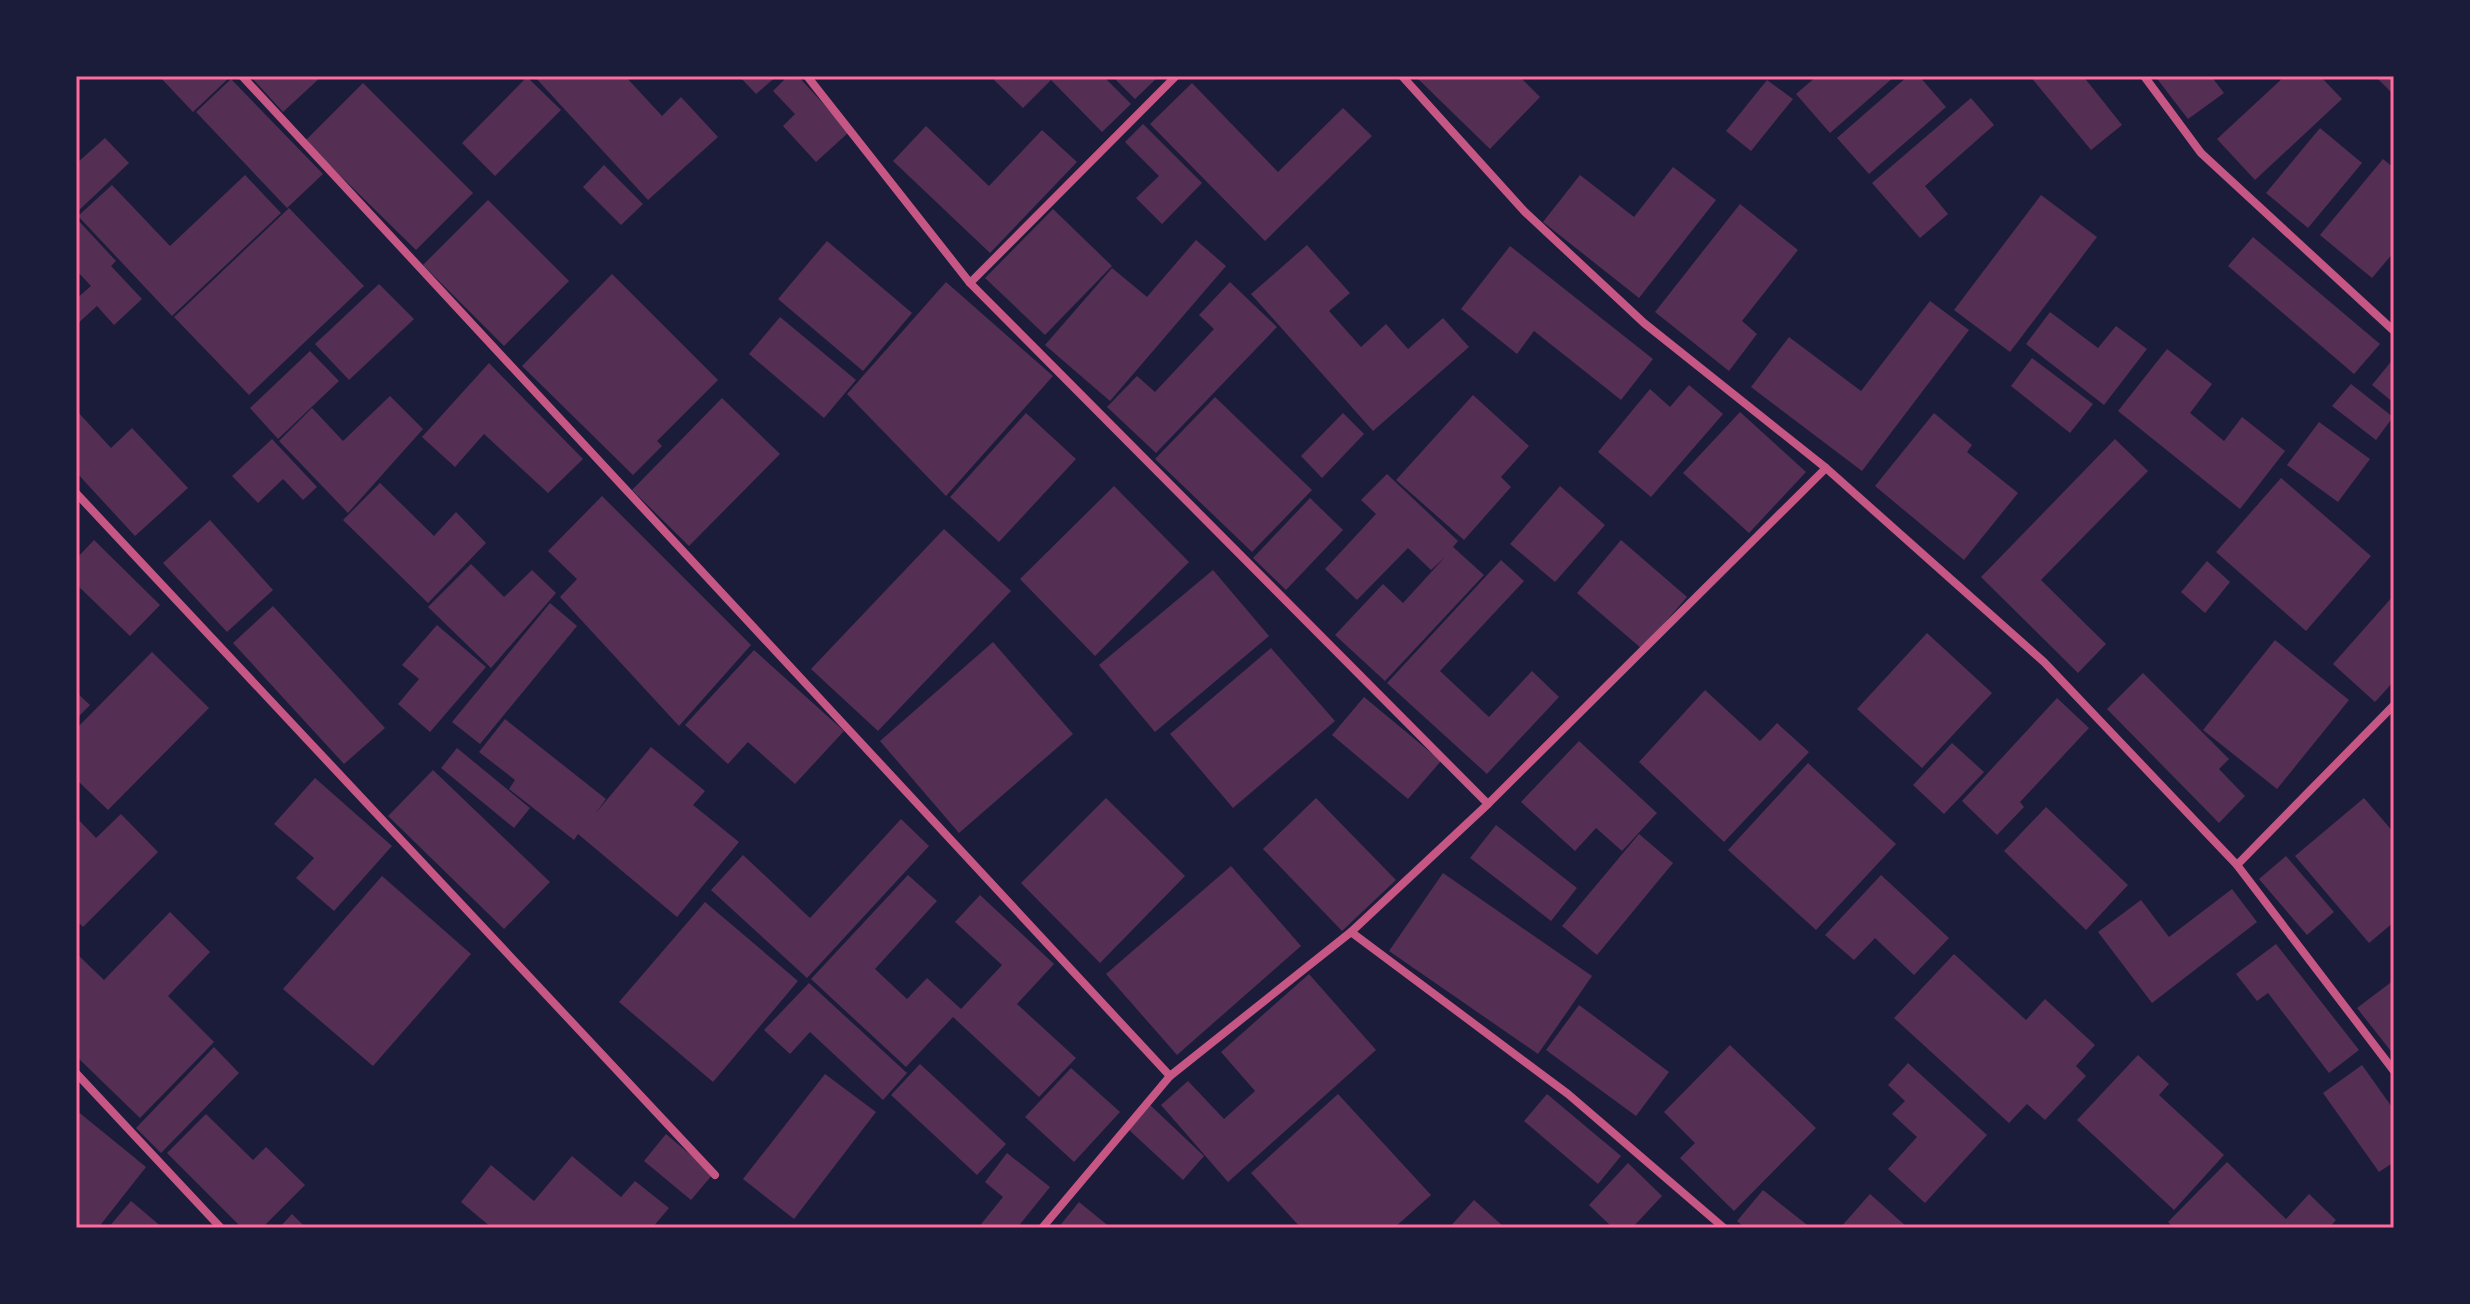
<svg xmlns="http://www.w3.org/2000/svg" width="2470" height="1304" font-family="'Archivo Narrow',sans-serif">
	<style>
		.building { fill: #542f53 }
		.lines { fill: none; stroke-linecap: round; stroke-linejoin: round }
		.minor { stroke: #c65784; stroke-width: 8 }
		.neatline { fill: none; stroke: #ff6b9d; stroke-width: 3 }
	</style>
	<rect width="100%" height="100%" fill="#1b1b3a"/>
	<g class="building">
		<polygon points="159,76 231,76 193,112"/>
		<polygon points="250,76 322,76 283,112"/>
		<polygon points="534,76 625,76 662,116 681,97 718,137 648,200"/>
		<polygon points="739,76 777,76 756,94"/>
		<polygon points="788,76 798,76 849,132 816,162 783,126 795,114 773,91"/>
		<polygon points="998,76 1103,76 1131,104 1102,132 1051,80 1023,108 994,80"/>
		<polygon points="1112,76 1159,76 1135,99"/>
		<polygon points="1415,76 1519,76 1540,97 1490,149"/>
		<polygon points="1817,76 1895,76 1830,133 1796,94"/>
		<polygon points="1908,76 1919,76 1946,107 1869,174 1837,138"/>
		<polygon points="2030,76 2083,76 2122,125 2091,150"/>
		<polygon points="2155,76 2211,76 2224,93 2188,119"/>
		<polygon points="2285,76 2320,76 2342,99 2255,180 2217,139"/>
		<polygon points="2375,76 2394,76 2394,95"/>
		<polygon points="527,77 561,110 495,176 462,143"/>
		<polygon points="231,79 323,174 287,208 196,112"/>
		<polygon points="1767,80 1793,99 1751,151 1726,131"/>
		<polygon points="363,83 473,193 416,250 305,141"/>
		<polygon points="1192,83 1278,172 1343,108 1372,136 1265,241 1150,124"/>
		<polygon points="1971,98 1994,125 1925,186 1948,214 1920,238 1872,183"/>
		<polygon points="1143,124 1202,183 1162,224 1136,198 1159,176 1125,142"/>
		<polygon points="926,126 989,186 1042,130 1077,162 990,253 893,161"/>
		<polygon points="2320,128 2362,163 2308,228 2266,193"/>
		<polygon points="105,138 129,163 76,213 76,160 78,162"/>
		<polygon points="2383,159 2394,168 2394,252 2372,278 2320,235"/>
		<polygon points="604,165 643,204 621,225 583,187"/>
		<polygon points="1673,167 1716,200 1639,298 1543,222 1580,175 1634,217"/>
		<polygon points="245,175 281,213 172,316 78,216 112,185 170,246"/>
		<polygon points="2041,195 2097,237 2010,352 1954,310"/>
		<polygon points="488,200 569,281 504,346 423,265"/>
		<polygon points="1740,204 1798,250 1742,321 1757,334 1729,371 1655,312"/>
		<polygon points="289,208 364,286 249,395 174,317"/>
		<polygon points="1053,209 1112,266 1045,335 985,278"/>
		<polygon points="76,218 116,261 111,266 142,299 114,325 97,306 76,325 76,299 91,286 76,270"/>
		<polygon points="2253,237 2380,344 2354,374 2228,266"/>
		<polygon points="1196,240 1226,266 1110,401 1045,345 1112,268 1147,297"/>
		<polygon points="827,241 912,313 863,371 778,299"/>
		<polygon points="1307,245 1350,293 1329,311 1361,347 1386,324 1408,349 1443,318 1469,347 1373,431 1251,294"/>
		<polygon points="1510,246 1653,359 1621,400 1534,331 1517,354 1461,309"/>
		<polygon points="612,274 718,380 657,441 662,446 633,475 522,366"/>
		<polygon points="946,282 1053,376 946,496 847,394"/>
		<polygon points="1230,282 1277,327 1156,453 1107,407 1137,376 1155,392 1214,329 1199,315"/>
		<polygon points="379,284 414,319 349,380 315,344"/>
		<polygon points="1930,301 1969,330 1862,471 1751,387 1789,337 1861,391"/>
		<polygon points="2050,312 2098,348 2116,326 2147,349 2104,405 2026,344"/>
		<polygon points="780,317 856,380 824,418 749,354"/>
		<polygon points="2167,349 2212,384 2190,413 2224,441 2242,417 2285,451 2240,509 2118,411"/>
		<polygon points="310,351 339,381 278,439 250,408"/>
		<polygon points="2032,358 2093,404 2070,433 2011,386"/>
		<polygon points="2394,358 2394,403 2372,385"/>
		<polygon points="489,363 583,459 548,493 484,434 455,467 422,437"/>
		<polygon points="2351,384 2393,417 2376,440 2332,406"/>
		<polygon points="1689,385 1723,414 1651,497 1598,452 1650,389 1670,407"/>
		<polygon points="1473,395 1529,446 1501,477 1511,487 1464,540 1396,480"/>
		<polygon points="390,396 423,429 348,513 279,441 312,408 343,441"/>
		<polygon points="1215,397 1312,490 1252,552 1155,459"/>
		<polygon points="722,398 780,454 689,546 632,490"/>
		<polygon points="76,410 111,448 132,428 188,488 135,536 76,472"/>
		<polygon points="1740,412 1806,472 1749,533 1683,473"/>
		<polygon points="1026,413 1076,459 999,542 950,497"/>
		<polygon points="1343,413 1364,434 1322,478 1301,456"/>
		<polygon points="1934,413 1972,445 1967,452 2018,493 1964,560 1875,486"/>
		<polygon points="2319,422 2370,459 2338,502 2287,465"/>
		<polygon points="272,439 317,487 303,500 283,479 258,503 232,476"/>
		<polygon points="2115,439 2148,471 2041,580 2106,644 2078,673 1981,577"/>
		<polygon points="1387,474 1458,541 1453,547 1484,575 1385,681 1335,635 1383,584 1403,603 1445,557 1431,570 1408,548 1357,600 1325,569 1376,514 1361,500"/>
		<polygon points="2281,478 2371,556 2306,631 2216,552"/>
		<polygon points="380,483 434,536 456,512 486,543 428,603 343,520"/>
		<polygon points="1114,486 1189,562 1095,656 1020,579"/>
		<polygon points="1560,486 1605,525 1555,582 1510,544"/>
		<polygon points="602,496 751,645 679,726 560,597 577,579 548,551"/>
		<polygon points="1310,498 1343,530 1286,590 1253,558"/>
		<polygon points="210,520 273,590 227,632 163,563"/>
		<polygon points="944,529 1011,591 878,731 811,669"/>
		<polygon points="94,540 160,605 130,636 76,584 76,559"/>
		<polygon points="1621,540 1687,597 1642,649 1577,593"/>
		<polygon points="1501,560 1524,581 1440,671 1489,717 1532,671 1559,697 1487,774 1387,683"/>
		<polygon points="2207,561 2230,582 2205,613 2181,592"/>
		<polygon points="471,564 504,597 532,570 556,593 491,668 428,607"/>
		<polygon points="1213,570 1269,636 1155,732 1099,665"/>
		<polygon points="2394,595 2394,681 2375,702 2333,664"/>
		<polygon points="550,603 577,626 480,744 452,722"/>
		<polygon points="273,606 385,728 344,764 233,643"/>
		<polygon points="437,625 486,667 430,732 398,704 419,679 402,665"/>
		<polygon points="1927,633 1992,693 1922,768 1857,709"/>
		<polygon points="2275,640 2349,700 2277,789 2203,730"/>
		<polygon points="993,642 1073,734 959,833 880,741"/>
		<polygon points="1271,648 1335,721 1233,808 1170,734"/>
		<polygon points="754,650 844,731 795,784 748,742 728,764 685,725"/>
		<polygon points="152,652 209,708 108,810 76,779 76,729"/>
		<polygon points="2143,673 2229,759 2219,769 2245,796 2219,823 2107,709"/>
		<polygon points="1705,690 1760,741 1777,723 1809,752 1724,842 1639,762"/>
		<polygon points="76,692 90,705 76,719"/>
		<polygon points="1364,697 1441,761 1408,799 1332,735"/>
		<polygon points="2057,698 2089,728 2020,802 2024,807 1997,835 1962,801"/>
		<polygon points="505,719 606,799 595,814 651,747 705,791 693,805 739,842 677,917 578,834 574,840 509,789 515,780 479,752"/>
		<polygon points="1579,741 1657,813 1622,851 1596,828 1575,851 1521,802"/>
		<polygon points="1952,743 1984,772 1944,814 1913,785"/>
		<polygon points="457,748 530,808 514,828 441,768"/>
		<polygon points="1808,763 1896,844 1816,930 1728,850"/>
		<polygon points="433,770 550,882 504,929 388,816"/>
		<polygon points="315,778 392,846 334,911 296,878 314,858 274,824"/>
		<polygon points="1106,798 1185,876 1100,963 1021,883"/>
		<polygon points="1316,798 1396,880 1342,931 1263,849"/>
		<polygon points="2364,798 2394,833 2394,922 2369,943 2295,856"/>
		<polygon points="2046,807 2128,885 2086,930 2004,851"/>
		<polygon points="121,814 158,852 83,927 76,920 76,817 96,838"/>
		<polygon points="901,819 929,846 807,978 711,890 743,855 810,918"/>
		<polygon points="1496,825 1577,888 1551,921 1470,858"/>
		<polygon points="1639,834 1673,863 1597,955 1562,926"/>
		<polygon points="2286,856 2334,912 2307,935 2259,879"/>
		<polygon points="1231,866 1301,946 1177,1055 1106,974"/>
		<polygon points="1443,873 1592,976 1538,1054 1389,951"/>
		<polygon points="908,875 937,901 875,969 907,999 927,978 961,1009 1002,965 955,922 980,895 1054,964 1017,1004 1076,1058 1039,1097 953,1017 906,1067 811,979"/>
		<polygon points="1881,875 1949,938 1914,975 1875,938 1854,960 1825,935"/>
		<polygon points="382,876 471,954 373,1066 283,989"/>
		<polygon points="2232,889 2257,922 2152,1003 2098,932 2141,900 2169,937"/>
		<polygon points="705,902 798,981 713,1082 619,1002"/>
		<polygon points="170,912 210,952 168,996 214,1042 140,1118 76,1056 76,957 78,955 104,980"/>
		<polygon points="2276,944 2359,1050 2329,1073 2268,993 2257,1001 2236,974"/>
		<polygon points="1954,954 2026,1020 2045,999 2095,1045 2076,1066 2086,1076 2045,1120 2027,1104 2009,1123 1894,1018"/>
		<polygon points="1309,974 1376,1050 1228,1182 1161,1105 1188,1081 1224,1119 1255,1091 1221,1052"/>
		<polygon points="2394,980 2394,1055 2357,1008"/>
		<polygon points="809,983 907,1073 883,1100 810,1032 790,1054 764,1030"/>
		<polygon points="1579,1005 1669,1072 1636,1116 1546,1050"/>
		<polygon points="1730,1045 1816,1128 1734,1211 1680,1158 1695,1143 1664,1112"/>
		<polygon points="214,1047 239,1073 161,1153 136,1128"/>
		<polygon points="2138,1055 2169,1084 2159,1095 2224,1155 2174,1210 2077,1120"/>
		<polygon points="1908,1063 1987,1135 1925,1203 1888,1169 1917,1137 1892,1114 1905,1101 1888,1085"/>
		<polygon points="920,1064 1006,1144 977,1175 891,1095"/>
		<polygon points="2362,1065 2394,1110 2394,1162 2379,1172 2323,1093"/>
		<polygon points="1071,1068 1120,1112 1074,1162 1025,1117"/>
		<polygon points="825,1074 876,1112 794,1219 743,1179"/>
		<polygon points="1338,1094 1431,1195 1394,1228 1301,1228 1251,1173"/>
		<polygon points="1547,1094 1621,1156 1598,1184 1524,1121"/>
		<polygon points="1150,1105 1204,1156 1183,1180 1128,1129"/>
		<polygon points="76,1110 146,1167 98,1228 76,1228"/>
		<polygon points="206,1114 253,1160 266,1147 305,1185 262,1228 242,1228 167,1153"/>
		<polygon points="666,1134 713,1174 691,1200 644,1161"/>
		<polygon points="1007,1153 1050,1187 1017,1228 978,1228 1003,1197 985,1182"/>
		<polygon points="572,1156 621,1197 635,1181 669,1208 652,1228 492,1228 461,1202 491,1165 534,1201"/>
		<polygon points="2227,1162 2286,1219 2309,1194 2336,1220 2329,1228 2174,1228 2168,1222"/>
		<polygon points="1628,1163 1662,1196 1632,1228 1613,1228 1589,1205"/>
		<polygon points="1763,1190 1811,1228 1745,1228 1737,1221"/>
		<polygon points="1870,1194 1908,1228 1840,1228"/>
		<polygon points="1474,1200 1505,1228 1449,1228"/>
		<polygon points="131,1201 163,1228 108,1228"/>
		<polygon points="1079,1202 1111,1228 1058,1228"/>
		<polygon points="292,1214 306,1228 279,1228"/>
	</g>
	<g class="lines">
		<g class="minor">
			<polyline points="242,76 1170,1076"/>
			<polyline points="807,76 970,283 1488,804"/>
			<polyline points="1402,76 1525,212 1644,323 1826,468 2044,662 2237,865 2394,1071"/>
			<polyline points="2144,76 2201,153 2394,331"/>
			<polyline points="970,283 1176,76"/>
			<polyline points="76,493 715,1175"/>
			<polyline points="2237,865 2394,705"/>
			<polyline points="1351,932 1568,1094 1724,1228"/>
			<polyline points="76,1073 221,1228"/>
			<polyline points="1042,1228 1170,1076 1351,932 1488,804 1826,468"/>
		</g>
	</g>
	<rect width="2470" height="1304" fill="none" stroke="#1b1b3a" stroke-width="156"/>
	<rect x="78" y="78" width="2314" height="1148" class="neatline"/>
</svg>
